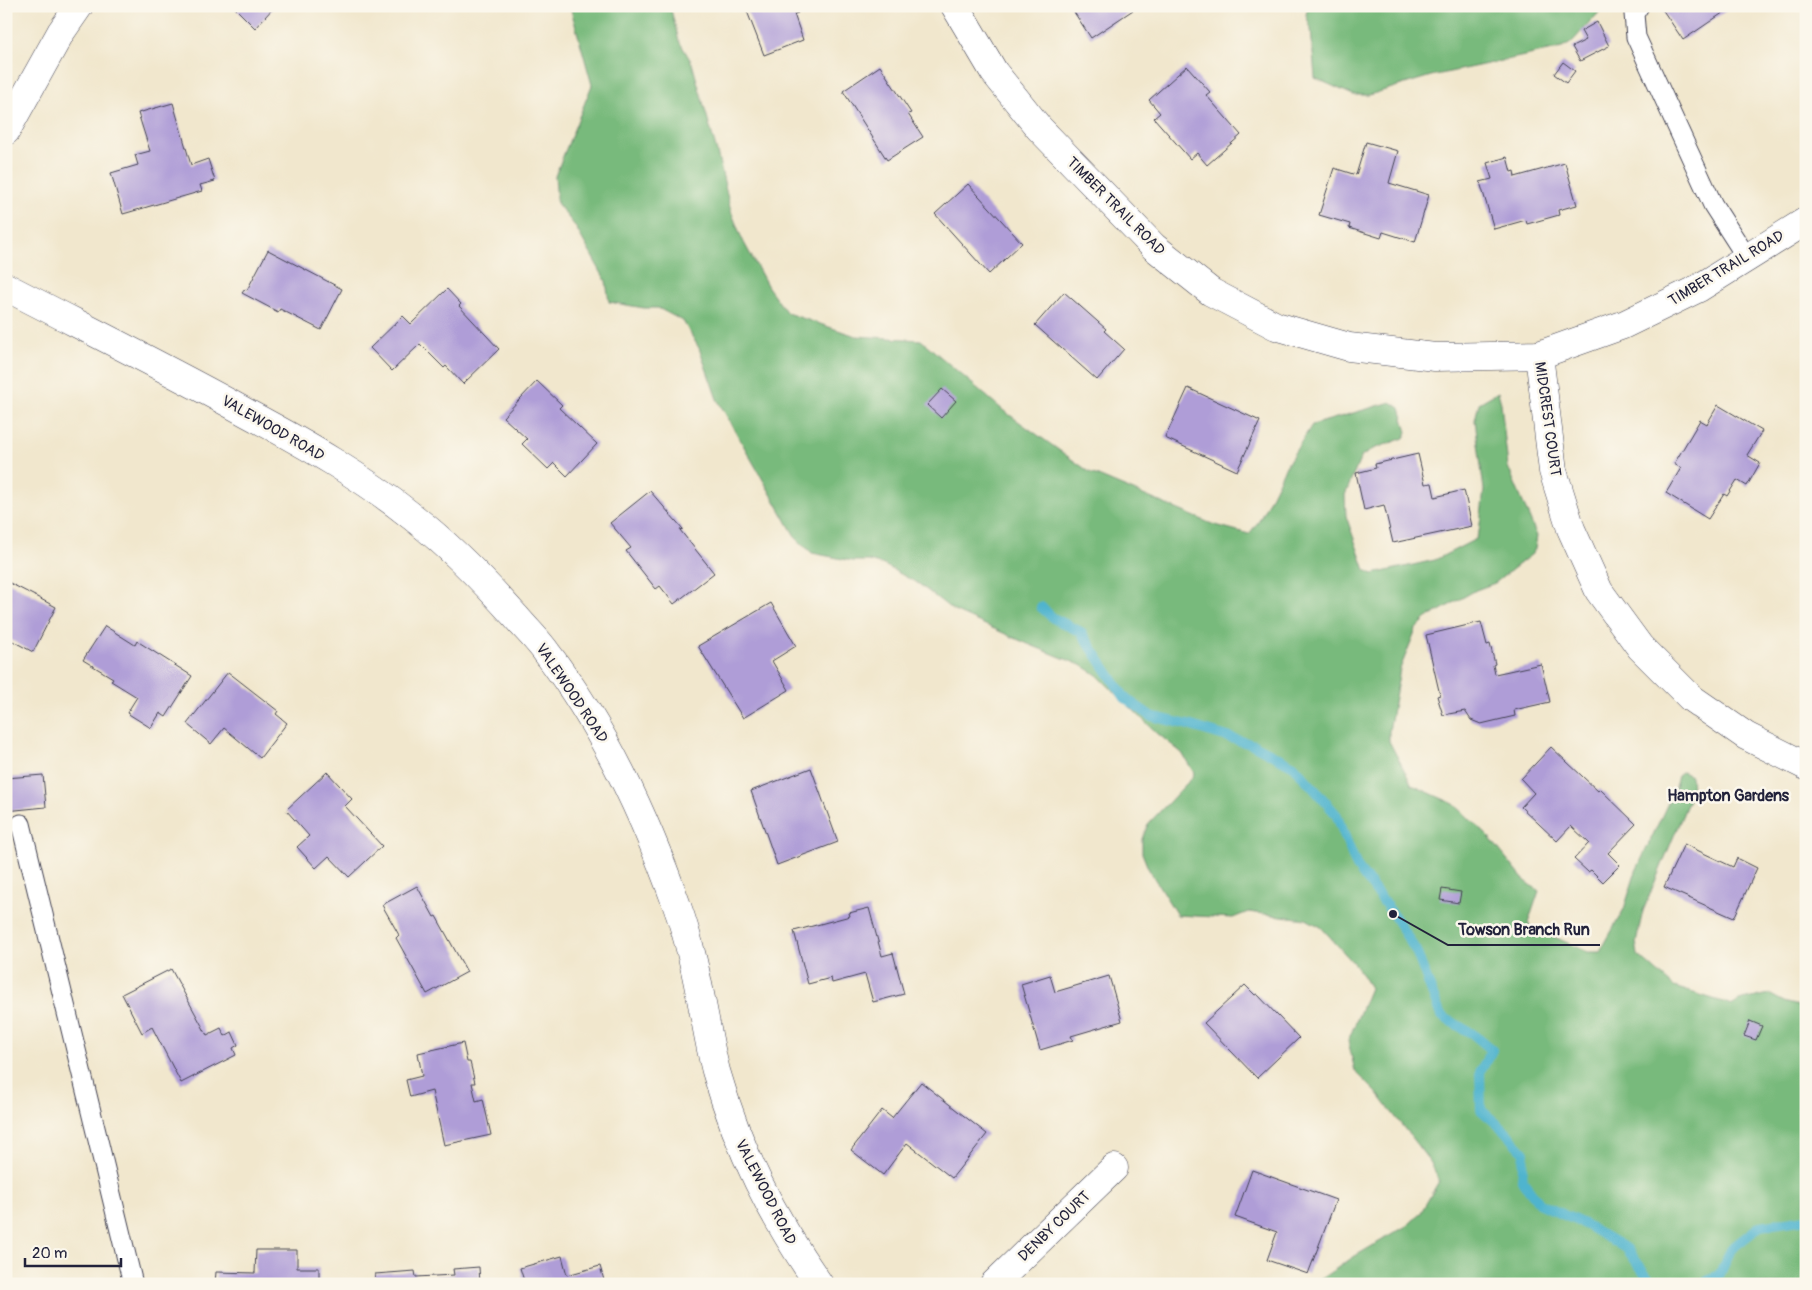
<svg xmlns="http://www.w3.org/2000/svg" width="1812" height="1290" font-family="Pangolin,sans-serif">
	<style>
		.forest { fill: #78ba7c; stroke: #4d6e5c }
		.lines { fill: none; stroke-linecap: round; stroke-linejoin: round }
		.stream { stroke: #50b4ce; stroke-width: 10 }
		.building { fill: #af9dd7 }
		.lane-casing { stroke: #414051; stroke-width: 21 }
		.street-casing { stroke: #414051; stroke-width: 29 }
		.lane { stroke: #fff; stroke-width: 19 }
		.street { stroke: #fff; stroke-width: 28 }
		.labels { text-anchor: middle; stroke-width: 5; stroke-linejoin: round; paint-order: stroke }
		.street-label { font-size: 15px; fill: #22223b; stroke: #fbf7ec }
		.neighbourhood-label { font-size: 16px; font-weight: bold; fill: #22223b; stroke: #fbf7ec }
		.leader { fill: none; stroke: #22223b; stroke-width: 2 }
		.callout-dot { fill: #22223b; stroke: #fbf7ec; stroke-width: 2 }
		.callout-label { font-size: 16px; text-anchor: middle; font-weight: bold; fill: #22223b; stroke: #fbf7ec; stroke-width: 5; stroke-linejoin: round; paint-order: stroke }
	</style>
	<rect width="100%" height="100%" fill="#fbf7ec"/>
	<filter id="ink" filterUnits="userSpaceOnUse"><feTurbulence type="fractalNoise" baseFrequency=".02" numOctaves="2"/><feDisplacementMap in="SourceGraphic" scale="10" xChannelSelector="R" yChannelSelector="G"/><feConvolveMatrix kernelMatrix="1 2 1 2 8 2 1 2 1" color-interpolation-filters="sRGB"/></filter>
	<filter id="wash" filterUnits="userSpaceOnUse"><feTurbulence type="fractalNoise" baseFrequency=".0096" numOctaves="4" result="noise"/><feDisplacementMap in="SourceGraphic" scale="20" xChannelSelector="R" yChannelSelector="G"/><feGaussianBlur stdDeviation="1.12" result="paint"/><feColorMatrix in="noise" values="0 0 0 0 0 0 0 0 0 0 0 0 0 0 0 0 0 1.4 0 .05"/><feComposite in="paint" operator="in"/></filter>
	<g filter="url(#wash)">
		<rect width="100%" height="100%" fill="#f1e7cd"/>
		<g class="forest">
			<polygon points="570,6 670,6 679,41 692,63 717,152 731,211 742,239 768,287 787,313 856,336 921,340 1004,411 1091,473 1212,524 1249,534 1259,521 1286,466 1312,425 1391,402 1400,408 1407,432 1404,438 1373,449 1361,457 1345,495 1346,516 1365,570 1373,574 1435,560 1476,539 1479,532 1484,490 1475,420 1479,403 1498,392 1501,403 1508,467 1537,536 1535,549 1532,554 1495,583 1476,590 1427,618 1416,629 1400,669 1389,731 1389,741 1412,785 1454,804 1489,837 1523,879 1539,891 1528,923 1530,926 1588,952 1600,952 1624,909 1636,871 1674,790 1678,775 1682,772 1691,776 1692,792 1643,911 1636,942 1638,955 1674,987 1733,1005 1739,1001 1769,994 1784,1002 1806,1008 1806,1284 1313,1284 1355,1256 1408,1225 1420,1214 1439,1181 1431,1163 1377,1093 1355,1071 1348,1041 1370,988 1357,967 1321,927 1306,919 1248,912 1233,918 1177,915 1148,868 1142,853 1142,839 1148,824 1191,779 1194,773 1182,753 1157,733 1097,675 1083,666 1028,644 954,611 919,584 884,565 869,561 853,561 812,553 796,538 717,399 699,348 683,321 658,308 644,308 609,302 606,281 575,226 557,203 555,176 592,85"/>
			<polygon points="1308,6 1605,6 1571,43 1562,48 1431,76 1369,95 1353,95 1315,78 1311,29 1306,15"/>
		</g>
		<g class="lines">
			<g class="stream">
				<polyline points="1041,607 1053,618 1081,632 1125,698 1151,716 1188,725 1254,745 1294,766 1336,814 1357,867 1393,914 1416,951 1441,1016 1473,1034 1492,1050 1480,1072 1481,1110 1503,1129 1524,1152 1522,1180 1540,1204 1586,1225 1627,1249 1653,1284"/>
				<polyline points="1702,1284 1720,1274 1731,1249 1760,1226 1806,1219"/>
			</g>
		</g>
		<g id="blocks">
			<g class="building">
				<polygon points="233,6 275,6 255,28"/>
				<polygon points="745,6 795,6 798,13 794,14 803,40 764,55"/>
				<polygon points="1070,6 1139,6 1091,38"/>
				<polygon points="1660,6 1733,6 1683,40"/>
				<polygon points="1597,22 1609,46 1580,61 1572,47 1586,40 1581,31"/>
				<polygon points="1563,62 1575,71 1566,83 1554,74"/>
				<polygon points="880,66 911,113 908,114 923,137 887,160 843,91"/>
				<polygon points="1187,66 1210,92 1206,95 1241,135 1207,165 1197,153 1190,159 1154,118 1160,113 1149,100"/>
				<polygon points="173,103 191,165 208,159 215,181 200,185 202,191 123,214 111,173 138,165 135,155 150,151 138,113"/>
				<polygon points="1366,142 1398,151 1389,183 1429,195 1415,242 1383,232 1381,238 1349,228 1350,224 1319,215 1334,168 1356,175"/>
				<polygon points="1507,157 1511,172 1514,171 1515,177 1565,163 1577,205 1558,210 1559,215 1527,224 1526,220 1494,229 1480,182 1492,179 1487,163"/>
				<polygon points="968,184 1022,243 989,274 935,214"/>
				<polygon points="268,250 342,289 321,330 280,309 278,312 242,293 245,289 247,290"/>
				<polygon points="447,289 461,304 459,306 499,349 463,384 446,366 444,368 420,344 392,371 370,348 403,316 411,324"/>
				<polygon points="1064,292 1106,329 1104,331 1124,349 1097,380 1035,325"/>
				<polygon points="537,381 562,405 559,408 597,444 567,476 554,463 548,469 522,444 527,439 503,417"/>
				<polygon points="1188,388 1260,421 1237,471 1165,438"/>
				<polygon points="942,389 956,401 941,418 927,405"/>
				<polygon points="1718,405 1762,431 1747,455 1760,463 1747,486 1737,480 1727,496 1724,494 1708,519 1666,493 1681,468 1674,464 1700,420 1707,424"/>
				<polygon points="1418,454 1425,484 1432,483 1435,497 1464,490 1472,526 1393,543 1384,505 1364,510 1356,473 1376,468 1375,464"/>
				<polygon points="650,491 683,529 680,530 714,573 674,604 660,586 656,589 626,551 631,548 610,523"/>
				<polygon points="6,581 56,607 33,652 9,639 6,645"/>
				<polygon points="771,603 796,646 772,661 789,690 743,718 698,646"/>
				<polygon points="1481,622 1487,645 1490,644 1495,664 1493,665 1495,674 1541,664 1550,702 1514,710 1515,716 1481,724 1471,720 1465,711 1443,715 1437,696 1440,695 1426,635"/>
				<polygon points="105,626 135,645 137,641 192,676 166,717 160,713 151,728 127,713 137,697 111,681 113,678 83,660"/>
				<polygon points="228,672 278,711 276,714 287,723 260,758 224,728 211,744 187,724"/>
				<polygon points="1551,747 1598,791 1600,789 1636,824 1608,853 1620,865 1603,882 1591,870 1588,872 1574,859 1589,843 1571,826 1557,841 1521,807 1534,793 1521,779"/>
				<polygon points="811,768 838,842 777,865 751,791"/>
				<polygon points="327,772 352,799 345,806 382,846 349,877 329,856 316,868 297,847 309,836 286,810"/>
				<polygon points="43,775 46,807 6,811 6,778"/>
				<polygon points="1684,844 1733,867 1737,858 1757,868 1734,918 1664,887"/>
				<polygon points="417,886 434,917 436,916 467,972 427,994 396,938 399,935 382,905"/>
				<polygon points="1442,889 1461,892 1459,903 1440,900"/>
				<polygon points="869,908 882,956 893,953 904,994 873,1002 865,974 832,983 831,978 808,984 794,931 850,916 849,913"/>
				<polygon points="171,969 207,1035 221,1028 225,1036 232,1032 238,1045 233,1048 236,1055 181,1083 152,1027 142,1033 122,994"/>
				<polygon points="1050,975 1055,992 1109,976 1122,1021 1071,1036 1073,1040 1040,1050 1021,984"/>
				<polygon points="1245,985 1255,995 1257,994 1299,1038 1257,1078 1204,1023"/>
				<polygon points="1750,1021 1762,1026 1756,1040 1744,1036"/>
				<polygon points="463,1043 467,1062 470,1062 475,1083 472,1083 476,1101 483,1099 491,1135 444,1145 432,1091 410,1097 406,1080 422,1076 418,1053"/>
				<polygon points="921,1082 987,1134 952,1178 907,1143 883,1175 851,1150 882,1110 892,1118"/>
				<polygon points="1252,1170 1336,1200 1308,1274 1267,1260 1277,1232 1235,1217"/>
				<polygon points="256,1250 297,1250 297,1268 319,1268 319,1284 215,1284 216,1272 255,1273"/>
				<polygon points="562,1256 567,1275 600,1266 605,1284 525,1284 520,1268"/>
				<polygon points="479,1267 480,1284 376,1284 375,1274 415,1271 416,1277 454,1275 453,1269"/>
			</g>
		</g>
	</g>
	<g filter="url(#ink)">
		<use href="#blocks" fill-opacity="0" stroke="#414051" stroke-width="1"/>
		<g class="lines">
			<g class="lane-casing">
				<g id="lane">
					<polyline points="1639,6 1634,14 1636,37 1713,205 1747,258"/>
					<polyline points="21,824 133,1284"/>
				</g>
			</g>
			<g class="street-casing">
				<g id="street">
					<polyline points="955,6 994,72 1039,128 1154,247 1211,292 1276,326 1349,347 1435,357 1539,355 1623,325 1699,288 1806,221"/>
					<polyline points="6,131 61,32 79,6"/>
					<path d="M6 287C87 329 168 369 247 413 305 444 363 477 414 518 451 547 485 582 516 617 526 629 538 640 547 653 605 729 645 816 677 906 691 944 698 984 706 1024 709 1040 712 1056 716 1071 739 1151 771 1215 819 1284"/>
					<polyline points="1539,355 1553,471 1571,529 1599,591 1640,647 1691,698 1746,736 1806,766"/>
					<polyline points="994,1284 1114,1168"/>
				</g>
			</g>
			<use href="#lane" class="lane"/>
			<use href="#street" class="street"/>
		</g>
	</g>
	<g class="labels">
		<g class="street-label">
			<text transform="translate(1116 206) rotate(45)" y="5">TIMBER TRAIL ROAD</text>
			<text transform="translate(1726 268) rotate(-31)" y="5">TIMBER TRAIL ROAD</text>
			<text transform="translate(1548 419) rotate(82)" y="5">MIDCREST COURT</text>
			<text transform="translate(273 428) rotate(30)" y="5">VALEWOOD ROAD</text>
			<text transform="translate(572 693) rotate(56)" y="5">VALEWOOD ROAD</text>
			<text transform="translate(766 1192) rotate(63)" y="5">VALEWOOD ROAD</text>
			<text transform="translate(1054 1226) rotate(-44)" y="5">DENBY COURT</text>
		</g>
		<g class="neighbourhood-label">
			<text x="1728" y="801">Hampton Gardens</text>
		</g>
	</g>
	<path class="leader" d="M1393 914L1448 945H1600"/>
	<circle class="callout-dot" cx="1393" cy="914" r="5"/>
	<g class="callout-label">
		<text x="1524" y="935">Towson Branch Run</text>
	</g>
	<rect width="1812" height="1290" fill="none" stroke="#fbf7ec" stroke-width="25"/>
	<path d="M25 1258v8h96v-8" fill="none" stroke="#22223b" stroke-width="2.5"/>
	<text x="32" y="1258" font-size="15" fill="#22223b" stroke="#fbf7ec" stroke-width="4" paint-order="stroke">20 m</text>
</svg>
